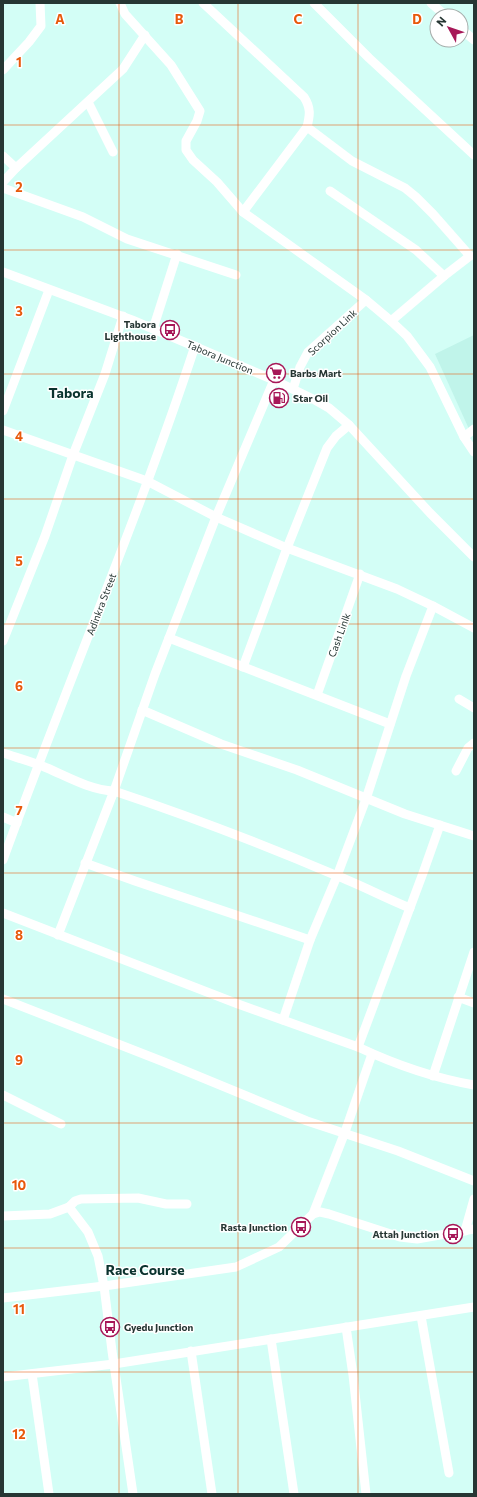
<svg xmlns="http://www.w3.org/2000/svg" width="477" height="1497" font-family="Commissioner,sans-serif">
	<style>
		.built { fill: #c0f4ea }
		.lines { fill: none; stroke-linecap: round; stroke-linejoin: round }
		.minor { stroke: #fff; stroke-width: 9 }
		.grid { fill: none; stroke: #e8590c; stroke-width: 1; stroke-opacity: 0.55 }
		.labels { text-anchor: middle; stroke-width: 3; stroke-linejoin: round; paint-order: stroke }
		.poi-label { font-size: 10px; font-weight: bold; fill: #263633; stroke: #fff; text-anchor: end }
		.street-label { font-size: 10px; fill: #263633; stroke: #fff }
		.district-label { font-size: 14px; font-weight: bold; fill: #0b332e; stroke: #fff }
		.grid-label { font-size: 13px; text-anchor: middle; font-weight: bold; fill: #e8590c; stroke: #fff; stroke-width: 3; stroke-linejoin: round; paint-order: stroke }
	</style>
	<rect width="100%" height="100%" fill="#d3fef6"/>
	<polygon class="built" points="474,335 474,425 469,429 435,354"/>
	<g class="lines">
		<g class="minor">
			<polyline points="120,3 125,14 171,65 200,111 197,121 186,141 186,150 193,160 217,182 243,212 366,300 391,321 407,336 430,367 464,437 474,452"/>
			<path d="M203 3 304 97C311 108 310 115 307 127L243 212"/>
			<polyline points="314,3 369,58 474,155"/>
			<polyline points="431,3 446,16"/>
			<polyline points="461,29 474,40"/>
			<polyline points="3,70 29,42 41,26 40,3"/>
			<polyline points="88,102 113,152"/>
			<polyline points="307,127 352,161 405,188 416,197 433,214 470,256 444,276 391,321"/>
			<polyline points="3,156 16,168"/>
			<polyline points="3,182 16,168 123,69 145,35"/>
			<polyline points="3,188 83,217 127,239 236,275"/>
			<polyline points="330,191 416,250 444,276"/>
			<polyline points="3,272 132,320 274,380 315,400 329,408 349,425 430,513 474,557"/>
			<polyline points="153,329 177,254"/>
			<polyline points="293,389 300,367 308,352 366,300"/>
			<polyline points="3,411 49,290"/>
			<polyline points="3,430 147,481 216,517 287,548 397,589 433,606 474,628"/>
			<polyline points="464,437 474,429"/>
			<polyline points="169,638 390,724"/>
			<polyline points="3,641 45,536 73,455 105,374 123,316"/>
			<polyline points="243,667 287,548 327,448 336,436 349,425"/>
			<polyline points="317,695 360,574"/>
			<polyline points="459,699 474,708"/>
			<polyline points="142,710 221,744 297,770 405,814 474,836"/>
			<path d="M3 753C18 758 33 762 47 768 68 777 90 790 114 791 189 816 262 844 335 875 361 885 385 898 410 908"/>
			<polyline points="456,771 468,748 474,743"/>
			<polyline points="3,817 17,823"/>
			<path d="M3 860C65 688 138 520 195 346"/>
			<polyline points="85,863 135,881 310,940"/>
			<path d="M3 913 238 1004 358 1047C394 1064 434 1078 474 1085"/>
			<polyline points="58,935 114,791 155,674 216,517 274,380"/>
			<polyline points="458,997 474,1003"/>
			<polyline points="3,999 164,1062 307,1121 398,1151 474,1181"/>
			<polyline points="283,1020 310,940 337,876 366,799 406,676 433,606"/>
			<polyline points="358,1047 423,873 440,825"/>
			<polyline points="433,1076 474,952"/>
			<polyline points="3,1095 61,1124"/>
			<polyline points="69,1207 75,1201 81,1199 138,1198 166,1204 187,1204"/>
			<polyline points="313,1214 345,1132 372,1054"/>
			<polyline points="3,1216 50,1214 69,1207 88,1232 98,1256 104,1286 112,1351 133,1494"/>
			<polyline points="465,1231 474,1199"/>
			<polyline points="3,1298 104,1286 236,1267 279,1247 313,1214 320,1212 329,1214 400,1237 417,1239 474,1229"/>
			<polyline points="421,1316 449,1473"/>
			<polyline points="346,1327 353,1375 366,1494"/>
			<polyline points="271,1339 294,1494"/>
			<polyline points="191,1351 212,1494"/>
			<polyline points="32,1374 49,1494"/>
			<polyline points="3,1377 114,1364 474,1307"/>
		</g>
	</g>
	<path class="grid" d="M119 3V1494M238 3V1494M358 3V1494M3 125H474M3 250H474M3 374H474M3 499H474M3 624H474M3 748H474M3 873H474M3 998H474M3 1123H474M3 1248H474M3 1372H474"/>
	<defs>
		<g id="bus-ring" transform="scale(1)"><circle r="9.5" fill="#fff" stroke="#a71858" stroke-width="1.5"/><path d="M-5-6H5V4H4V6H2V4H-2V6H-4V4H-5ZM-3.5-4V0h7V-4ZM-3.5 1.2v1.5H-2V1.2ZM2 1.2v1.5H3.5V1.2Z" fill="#a71858"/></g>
		<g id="supermarket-ring" transform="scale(1)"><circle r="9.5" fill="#fff" stroke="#a71858" stroke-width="1.5"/><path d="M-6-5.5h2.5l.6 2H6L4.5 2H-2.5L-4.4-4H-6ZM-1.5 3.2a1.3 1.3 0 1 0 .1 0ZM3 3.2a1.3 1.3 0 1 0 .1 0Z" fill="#a71858"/></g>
		<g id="fuel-ring" transform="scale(1)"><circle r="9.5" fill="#fff" stroke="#a71858" stroke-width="1.5"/><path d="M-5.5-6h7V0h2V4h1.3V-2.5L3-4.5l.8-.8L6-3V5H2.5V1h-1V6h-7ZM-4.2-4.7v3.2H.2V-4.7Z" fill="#a71858"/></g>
	</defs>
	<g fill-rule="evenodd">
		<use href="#bus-ring" x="170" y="330"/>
		<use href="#supermarket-ring" x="276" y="373"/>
		<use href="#fuel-ring" x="279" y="398"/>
		<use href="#bus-ring" x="301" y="1227"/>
		<use href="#bus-ring" x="453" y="1234"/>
		<use href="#bus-ring" x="110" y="1327"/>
	</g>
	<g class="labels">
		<g class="poi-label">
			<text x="156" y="328">Tabora<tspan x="156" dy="12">Lighthouse</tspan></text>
			<text x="290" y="377" text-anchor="start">Barbs Mart</text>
			<text x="293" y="402" text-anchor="start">Star Oil</text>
			<text x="287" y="1231">Rasta Junction</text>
			<text x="439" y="1238">Attah Junction</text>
			<text x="124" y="1331" text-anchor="start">Gyedu Junction</text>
		</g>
		<g class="street-label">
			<text transform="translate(332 332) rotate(-43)" y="4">Scorpion Link</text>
			<text transform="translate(220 357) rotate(23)" y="4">Tabora Junction</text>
			<text transform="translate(101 604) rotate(-69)" y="4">Adinkra Street</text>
			<text transform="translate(339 635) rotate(-70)" y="4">Cash Linlk</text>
		</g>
		<g class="district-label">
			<text x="71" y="398">Tabora</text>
			<text x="145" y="1275">Race Course</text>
		</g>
	</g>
	<g class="grid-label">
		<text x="60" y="24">A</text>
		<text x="179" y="24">B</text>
		<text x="298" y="24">C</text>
		<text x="417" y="24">D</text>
		<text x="19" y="67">1</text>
		<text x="19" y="192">2</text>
		<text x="19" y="316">3</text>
		<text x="19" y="441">4</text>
		<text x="19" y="566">5</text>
		<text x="19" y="691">6</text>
		<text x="19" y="815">7</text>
		<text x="19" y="940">8</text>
		<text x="19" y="1065">9</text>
		<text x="19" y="1190">10</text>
		<text x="19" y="1314">11</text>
		<text x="19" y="1439">12</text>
	</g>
	<rect width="477" height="1497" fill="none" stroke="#263633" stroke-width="8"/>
	<g transform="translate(449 28) rotate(310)"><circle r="19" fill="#ffffff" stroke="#a8afad"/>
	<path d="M0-3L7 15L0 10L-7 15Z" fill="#a71858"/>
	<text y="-6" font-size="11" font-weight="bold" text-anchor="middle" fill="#263633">N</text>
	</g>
</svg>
